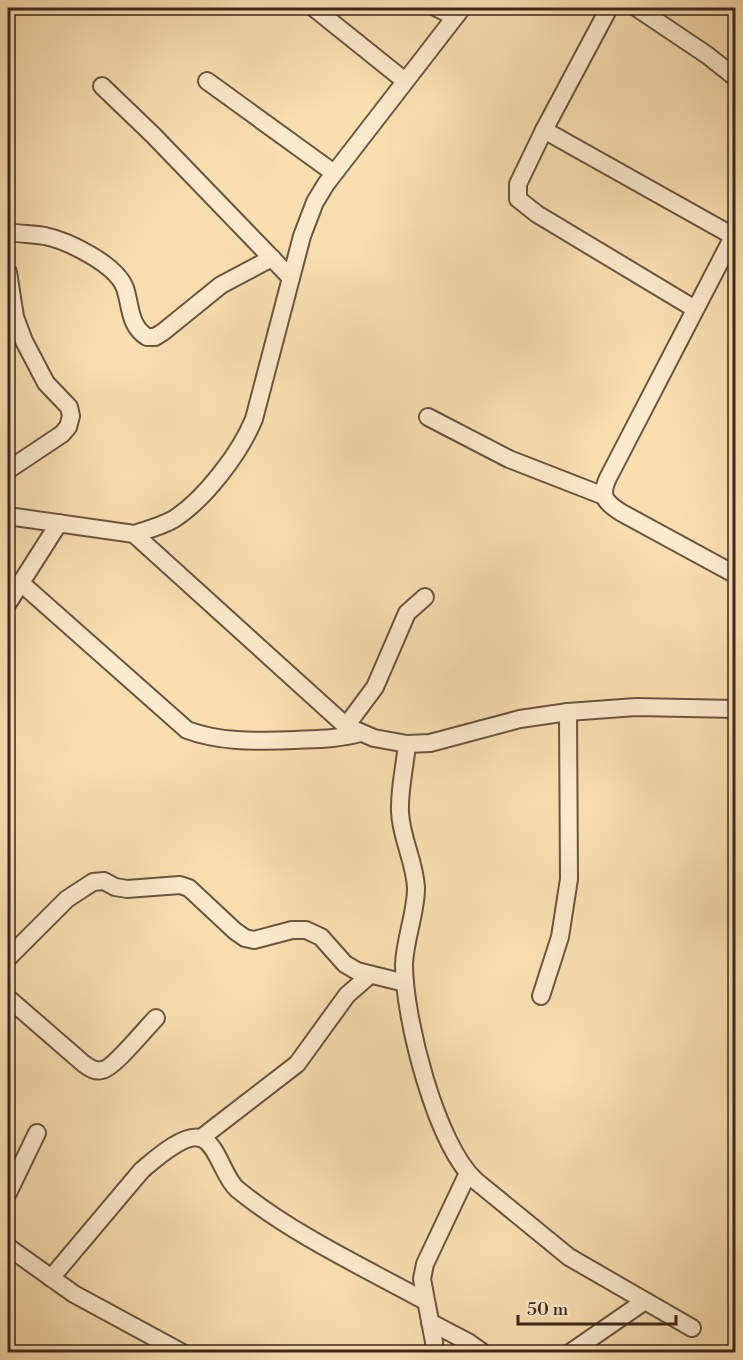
<svg xmlns="http://www.w3.org/2000/svg" width="743" height="1360" font-family="'Libre Bodoni',serif">
	<style>
		.lines { fill: none; stroke-linecap: round; stroke-linejoin: round }
		.minor-casing { stroke: #6b5441; stroke-width: 20 }
		.minor { stroke: #fbeacc; stroke-width: 16 }
	</style>
	<rect width="100%" height="100%" fill="#f9dfb0"/>
	<filter id="stains"><feTurbulence type="fractalNoise" baseFrequency=".00333" numOctaves="4"/><feColorMatrix values="0 0 0 0 .2 0 0 0 0 .09 0 0 0 0 .02 0 0 0 .5 -.17"/></filter>
	<radialGradient id="worn" r=".72"><stop offset=".6" stop-color="#630" stop-opacity="0"/><stop offset="1" stop-color="#630" stop-opacity=".3"/></radialGradient>
	<g class="lines">
		<g class="minor-casing">
			<g id="minor">
				<polyline points="314,8 405,81"/>
				<polyline points="437,8 455,17"/>
				<polyline points="609,8 544,130 518,184 518,199 537,214 695,309"/>
				<polyline points="637,8 707,55 736,78"/>
				<polyline points="207,81 334,173"/>
				<polyline points="102,86 153,135 291,278"/>
				<polyline points="544,130 733,236"/>
				<path d="M736 231 608 478C599 497 606 503 622 513L736 575"/>
				<path d="M8 232C20 234 33 234 45 236 68 241 116 264 125 288 131 306 129 326 147 337H155L163 332 221 285 272 258"/>
				<polyline points="8,272 15,317 24,341 46,383 69,407 71,416 68,427 62,434 8,470"/>
				<polyline points="428,417 509,459 604,496"/>
				<path d="M8 516 134 534C147 530 162 526 174 519 205 499 240 453 254 419L302 236 315 202 326 184 462 8"/>
				<polyline points="134,534 346,726 374,738 407,744 430,743 520,719 568,712 636,707 736,709"/>
				<path d="M21 583 187 730C222 743 258 741 295 740 317 739 339 739 360 733"/>
				<polyline points="8,603 59,523"/>
				<polyline points="346,726 375,687 407,613 425,597"/>
				<path d="M407 744C405 766 399 790 400 812 401 838 415 862 416 888 416 913 405 939 404 964 404 1018 436 1145 476 1181L569 1257 692 1328"/>
				<polyline points="8,958 67,899 93,882 104,881 115,887 127,889 180,885 189,888 235,931 245,938 254,940 292,930 306,930 321,937 345,964 357,971 405,983"/>
				<polyline points="541,996 560,937 569,879 568,712"/>
				<path d="M8 998 84 1064C90 1068 95 1072 102 1070 113 1069 146 1028 156 1018"/>
				<polyline points="201,1138 297,1064 347,995 370,975"/>
				<polyline points="8,1193 37,1133"/>
				<polyline points="8,1247 74,1294 181,1352"/>
				<path d="M51 1278 142 1170C154 1160 184 1133 200 1138 217 1142 223 1177 237 1189 292 1234 363 1267 425 1301"/>
				<polyline points="430,1322 468,1342 482,1352"/>
				<polyline points="434,1352 434,1342 422,1279 425,1264 468,1173"/>
				<polyline points="571,1352 645,1301"/>
			</g>
		</g>
		<use href="#minor" class="minor"/>
	</g>
	<rect width="743" height="1360" fill="none" stroke="#f9dfb0" stroke-width="30"/>
	<rect x="9" y="9" width="725" height="1342" fill="none" stroke="#3c261c" stroke-width="3"/>
	<rect x="15" y="15" width="713" height="1330" fill="none" stroke="#3c261c" stroke-width="1.5"/>
	<path d="M518 1315v9h158v-9" fill="none" stroke="#3c261c" stroke-width="3"/>
	<text x="527" y="1315" font-size="18" fill="#3c261c" stroke="#fbeacc" stroke-width="4.5" paint-order="stroke">50 m</text>
	<rect width="100%" height="100%" filter="url(#stains)"/>
	<rect width="100%" height="100%" fill="url(#worn)"/>
</svg>
